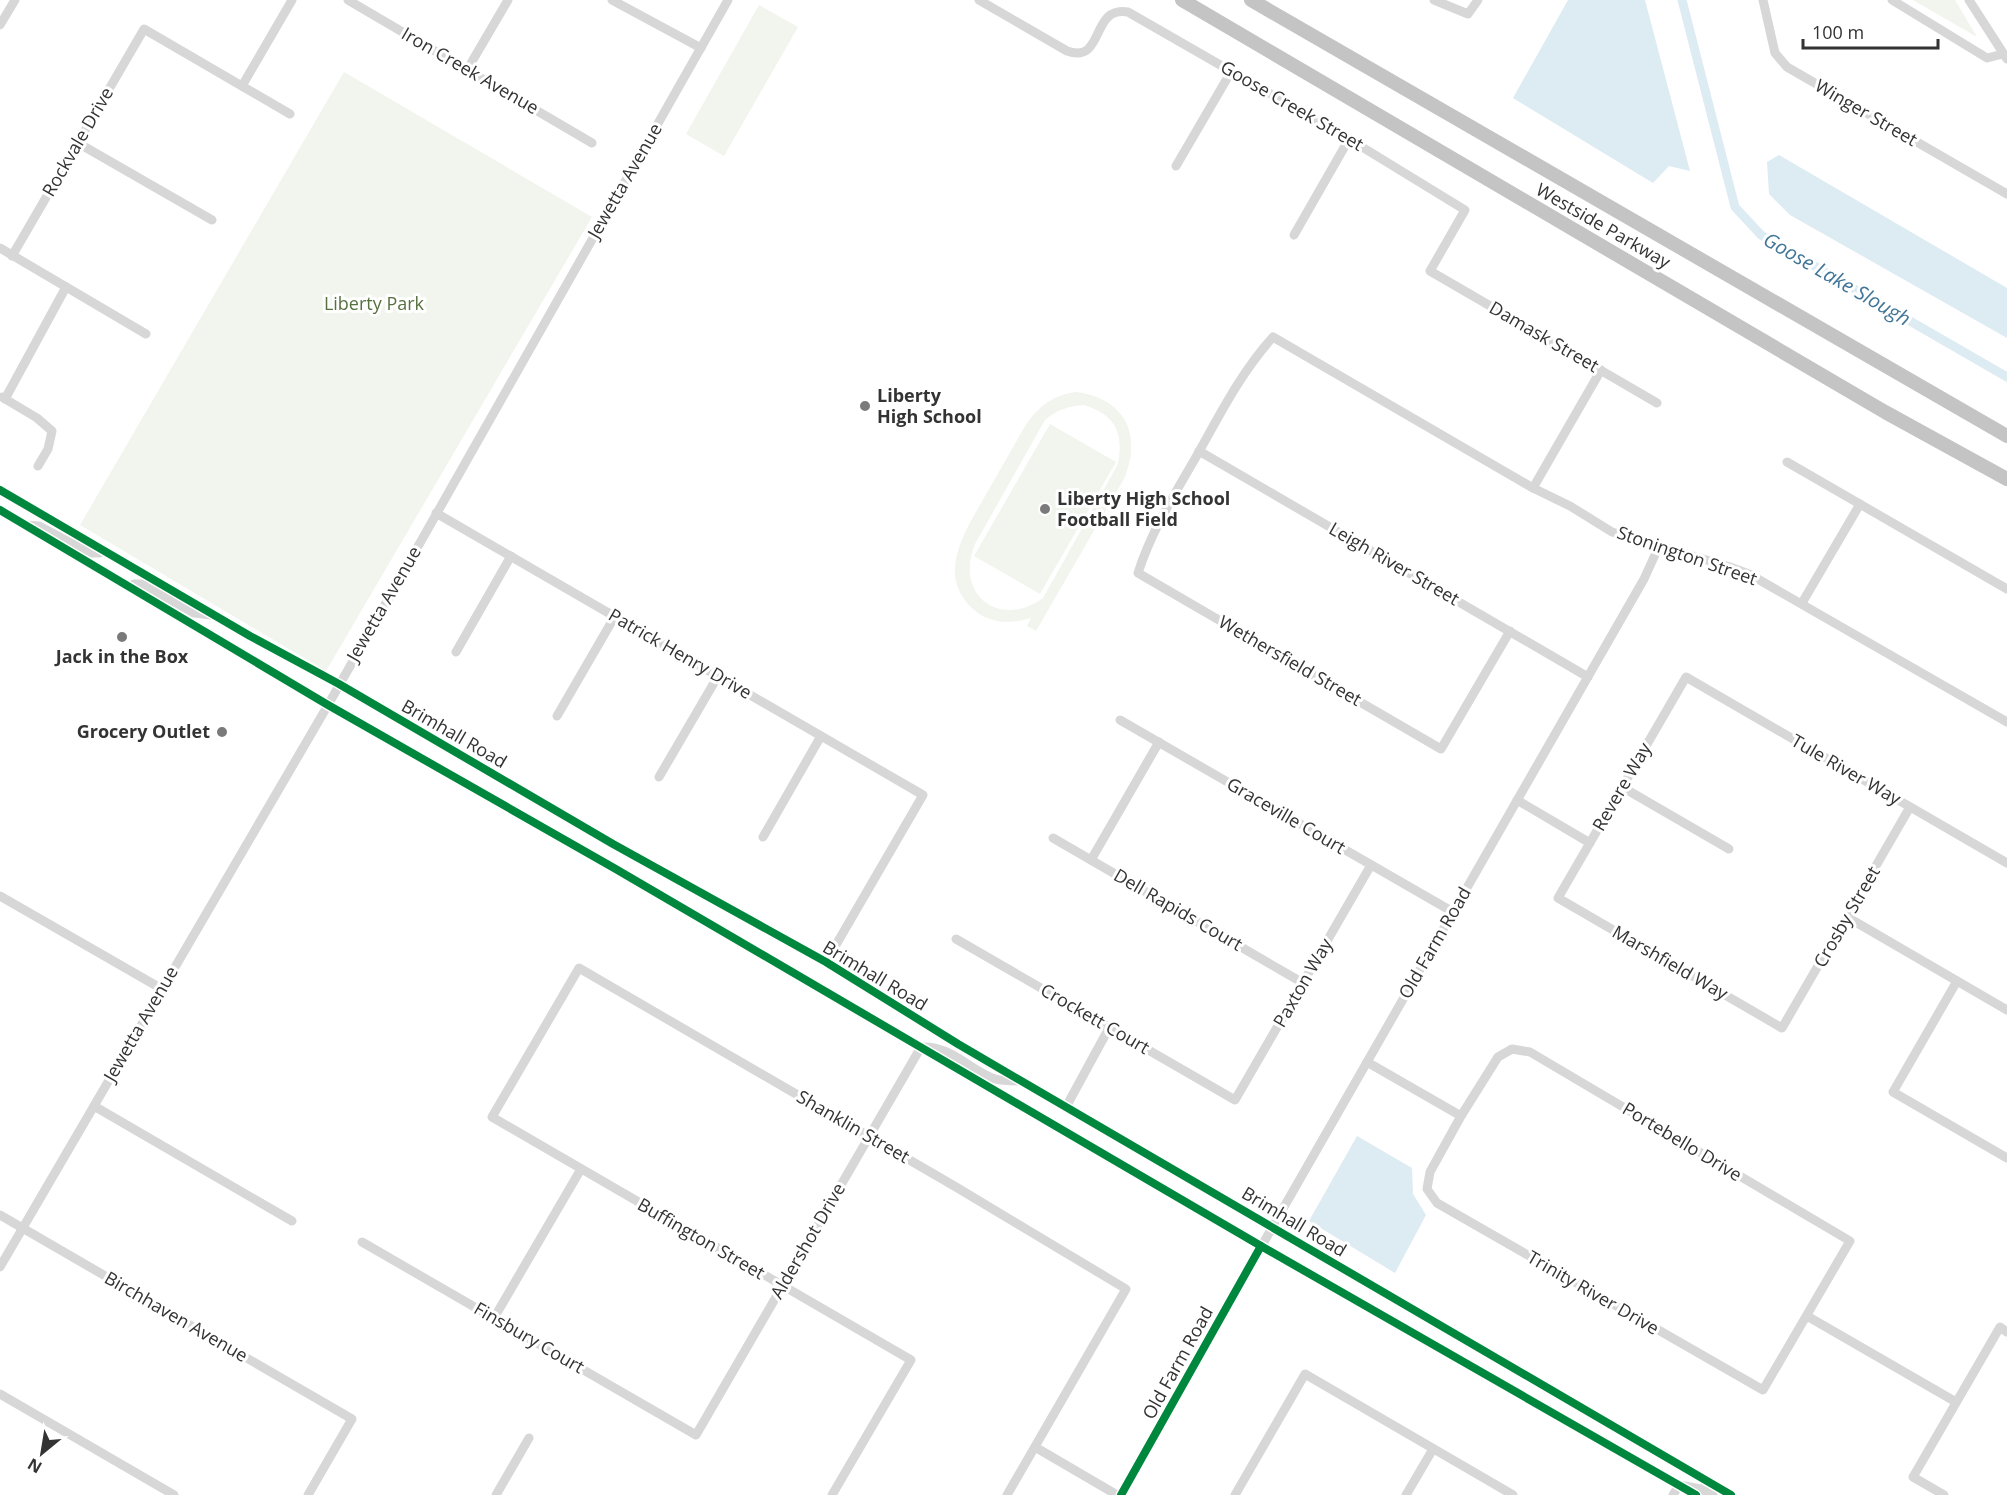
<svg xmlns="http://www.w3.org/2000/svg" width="2007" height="1495" font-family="'Open Sans',sans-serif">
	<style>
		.green { fill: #f1f5ed; fill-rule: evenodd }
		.water { fill: #ddebf3 }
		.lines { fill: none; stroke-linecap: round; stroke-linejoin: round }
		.canal { stroke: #ddebf3; stroke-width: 9 }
		.minor { stroke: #d7d7d7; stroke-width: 9 }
		.highway { stroke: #c4c4c4; stroke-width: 14 }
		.cycleway-casing { stroke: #fff; stroke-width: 11 }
		.cycleway { stroke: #00873e; stroke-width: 8 }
		.poi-dot { fill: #7a7a7a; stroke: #fff; stroke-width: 2 }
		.labels { text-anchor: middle; stroke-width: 6; stroke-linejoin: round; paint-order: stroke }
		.street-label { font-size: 18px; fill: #333; stroke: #fff }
		.park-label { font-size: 18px; fill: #56703f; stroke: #fff }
		.poi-label { font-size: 18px; font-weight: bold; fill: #333; stroke: #fff; text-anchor: start }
		.water-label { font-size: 20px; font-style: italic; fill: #3f7597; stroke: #fff }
	</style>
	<rect width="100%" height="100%" fill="#fff"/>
	<g class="green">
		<polygon points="1913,0 1955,0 1977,37"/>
		<polygon points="759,5 798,27 724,156 686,134"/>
		<polygon points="344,72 592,217 326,671 80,525"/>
		<path d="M1075 392C1107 395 1134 415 1131 451 1131 461 1127 469 1125 477L1036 631 1027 626 1031 618C1011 624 991 624 974 610 933 574 968 527 988 491 1001 468 1014 445 1027 423 1040 405 1053 396 1075 392ZM1084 405C1115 415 1124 432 1118 464L1043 598C999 630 954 594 975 544L1045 420C1057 410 1068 406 1084 405Z"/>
		<polygon points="1050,424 1116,462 1040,594 974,556"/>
	</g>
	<g class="water">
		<polygon points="1568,0 1645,0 1690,171 1669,166 1653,183 1513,98"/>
		<polygon points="1779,155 2007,288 2007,338 1790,215 1769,194 1767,162"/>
		<polygon points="1357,1136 1412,1168 1413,1194 1426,1215 1395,1273 1309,1221"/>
	</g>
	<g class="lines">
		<polyline class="canal" points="1682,0 1735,207 1761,235 2007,377"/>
		<g class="minor">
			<polyline points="348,0 592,143"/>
			<polyline points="612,0 701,48"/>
			<path d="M979 0 1067 51C1105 65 1090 5 1128 12L1349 139 1465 210 1430 271 1657 403"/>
			<polyline points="1434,0 1468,14 1478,0"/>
			<polyline points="1763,0 1775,53 1787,67 2007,194"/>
			<polyline points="1892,0 1987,58 2003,54"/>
			<polyline points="1969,0 2007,59"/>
			<polyline points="0,25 15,0"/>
			<polyline points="467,70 508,0"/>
			<polyline points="242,86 292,0"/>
			<polyline points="78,143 212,220"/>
			<polyline points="1176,166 1232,70"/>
			<polyline points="1294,235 1349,139"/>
			<polyline points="0,248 146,334"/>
			<polyline points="12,256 144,29 290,114"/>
			<polyline points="2,397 37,418 52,431 48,449 38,466"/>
			<polyline points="5,399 66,287"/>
			<polyline points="1199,451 1588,677"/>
			<polyline points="1787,462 2007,589"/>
			<polyline points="1533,488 1601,370"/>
			<polyline points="0,490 250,636 339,684 613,844 826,962 958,1044 1731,1495"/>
			<polyline points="0,510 328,705 614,868 1261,1246 1696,1495"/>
			<polyline points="436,513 923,795 826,962"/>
			<polyline points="26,525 39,526 90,553 99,553 104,551"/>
			<polyline points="128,587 134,584 142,584 194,613 211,615"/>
			<polyline points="1802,603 1860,504"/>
			<path d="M1510 631 1441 749 1138 573C1151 532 1174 495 1196 457 1219 416 1241 372 1273 337L1533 488 1570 506 1612 532 1730 567 1749 574 2007 722"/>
			<polyline points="456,652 511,556"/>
			<polyline points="557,716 615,616"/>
			<polyline points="1120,720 1453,912"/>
			<polyline points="659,777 718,676"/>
			<polyline points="1622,787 1729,849"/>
			<polyline points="1517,800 1590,843"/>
			<polyline points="1910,807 1782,1028 1558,898 1686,677 2007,863"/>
			<polyline points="763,837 821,736"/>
			<polyline points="1053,838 1303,983"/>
			<polyline points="1091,860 1159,742"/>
			<polyline points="0,896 162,989"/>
			<polyline points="1847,917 2007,1010"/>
			<polyline points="956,939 1235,1100 1371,865"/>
			<polyline points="1957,981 1893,1092 2007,1158"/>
			<polygon points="1512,1049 1530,1052 1850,1241 1763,1390 1437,1203 1427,1189 1430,1172 1461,1116 1498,1057"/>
			<polyline points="1367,1062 1461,1116"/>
			<polyline points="94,1106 292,1221"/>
			<polyline points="1066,1107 1109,1028"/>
			<polyline points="0,1215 352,1419 308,1495"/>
			<path d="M362 1242 696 1435 921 1047C951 1045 969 1070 995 1079 1002 1081 1011 1081 1019 1081"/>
			<polyline points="0,1267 328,705 728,0"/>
			<polyline points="1807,1316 1956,1402"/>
			<polyline points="494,1318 581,1169"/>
			<polyline points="0,1394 174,1495"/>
			<polyline points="1035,1447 1117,1495"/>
			<polyline points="496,1495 529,1438"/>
			<polyline points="832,1495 911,1360 492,1117 579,968 956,1187 1126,1289 1007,1495"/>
			<polyline points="1121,1495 1273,1226 1644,579 1659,546"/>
			<polyline points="1235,1495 1305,1374 1513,1495"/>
			<polyline points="1406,1495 1433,1449"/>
			<polyline points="1673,1495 1679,1485 1701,1489 1713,1495"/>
			<polyline points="1944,1495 1913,1477 2000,1327 2007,1332"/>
		</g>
		<g class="highway">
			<polyline points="1182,0 1885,412 2007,479"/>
			<polyline points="1251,0 2007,436"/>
		</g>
		<g class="cycleway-casing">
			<g id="cycleway">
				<polyline points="0,490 250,636 339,684 613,844 826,962 958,1044 1731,1495"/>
				<polyline points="0,510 328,705 614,868 1261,1246 1696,1495"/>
				<polyline points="1121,1495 1261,1246"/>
			</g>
		</g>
		<use href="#cycleway" class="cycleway"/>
	</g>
	<g class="poi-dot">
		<circle cx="865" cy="406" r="6"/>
		<circle cx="1045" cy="509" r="6"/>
		<circle cx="122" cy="637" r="6"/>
		<circle cx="222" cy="732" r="6"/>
	</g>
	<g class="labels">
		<g class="street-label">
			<text transform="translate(470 71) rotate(30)" y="6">Iron Creek Avenue</text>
			<text transform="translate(1292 106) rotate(30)" y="6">Goose Creek Street</text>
			<text transform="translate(1866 113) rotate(30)" y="6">Winger Street</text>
			<text transform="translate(78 142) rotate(-60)" y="6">Rockvale Drive</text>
			<text transform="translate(625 181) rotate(-60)" y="6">Jewetta Avenue</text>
			<text transform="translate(1603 226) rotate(30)" y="6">Westside Parkway</text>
			<text transform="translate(1544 337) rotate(30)" y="6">Damask Street</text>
			<text transform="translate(1687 556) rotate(19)" y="6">Stonington Street</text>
			<text transform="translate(1394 564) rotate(30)" y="6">Leigh River Street</text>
			<text transform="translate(384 604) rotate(-60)" y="6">Jewetta Avenue</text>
			<text transform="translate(680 654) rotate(30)" y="6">Patrick Henry Drive</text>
			<text transform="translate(1290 661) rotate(30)" y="6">Wethersfield Street</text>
			<text transform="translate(454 734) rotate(30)" y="6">Brimhall Road</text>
			<text transform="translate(1846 770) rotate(30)" y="6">Tule River Way</text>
			<text transform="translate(1622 787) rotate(-60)" y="6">Revere Way</text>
			<text transform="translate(1286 816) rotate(30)" y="6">Graceville Court</text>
			<text transform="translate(1178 910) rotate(30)" y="6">Dell Rapids Court</text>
			<text transform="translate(1847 917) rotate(-60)" y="6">Crosby Street</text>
			<text transform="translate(1435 943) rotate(-60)" y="6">Old Farm Road</text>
			<text transform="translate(1670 963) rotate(30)" y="6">Marshfield Way</text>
			<text transform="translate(875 976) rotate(31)" y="6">Brimhall Road</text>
			<text transform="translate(1303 983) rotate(-60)" y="6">Paxton Way</text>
			<text transform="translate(1095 1019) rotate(30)" y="6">Crockett Court</text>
			<text transform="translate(141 1024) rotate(-60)" y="6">Jewetta Avenue</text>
			<text transform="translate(853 1127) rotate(30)" y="6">Shanklin Street</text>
			<text transform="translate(1682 1142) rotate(31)" y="6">Portebello Drive</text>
			<text transform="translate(1294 1222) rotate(31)" y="6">Brimhall Road</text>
			<text transform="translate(701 1239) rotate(30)" y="6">Buffington Street</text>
			<text transform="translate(808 1241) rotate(-60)" y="6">Aldershot Drive</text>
			<text transform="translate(1593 1293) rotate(30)" y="6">Trinity River Drive</text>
			<text transform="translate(176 1317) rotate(30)" y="6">Birchhaven Avenue</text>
			<text transform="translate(529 1338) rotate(30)" y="6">Finsbury Court</text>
			<text transform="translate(1178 1363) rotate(-61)" y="6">Old Farm Road</text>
		</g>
		<g class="park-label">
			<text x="374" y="310">Liberty Park</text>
		</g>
		<g class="poi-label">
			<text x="877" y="402">Liberty<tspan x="877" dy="21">High School</tspan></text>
			<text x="1057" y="505">Liberty High School<tspan x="1057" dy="21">Football Field</tspan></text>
			<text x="122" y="663" text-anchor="middle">Jack in the Box</text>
			<text x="210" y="738" text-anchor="end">Grocery Outlet</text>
		</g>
		<g class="water-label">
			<text transform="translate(1837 279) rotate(30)" y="7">Goose Lake Slough</text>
		</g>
	</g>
	<g transform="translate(42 1453) rotate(210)" stroke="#ffffff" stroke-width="4.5" paint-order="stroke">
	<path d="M0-4.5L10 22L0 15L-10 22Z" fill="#333333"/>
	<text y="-9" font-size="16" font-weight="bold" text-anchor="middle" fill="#333333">N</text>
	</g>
	<path d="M1803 39v9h135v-9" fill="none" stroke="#333333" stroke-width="3"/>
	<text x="1812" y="39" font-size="18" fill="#333333" stroke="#ffffff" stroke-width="4.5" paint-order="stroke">100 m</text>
</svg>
